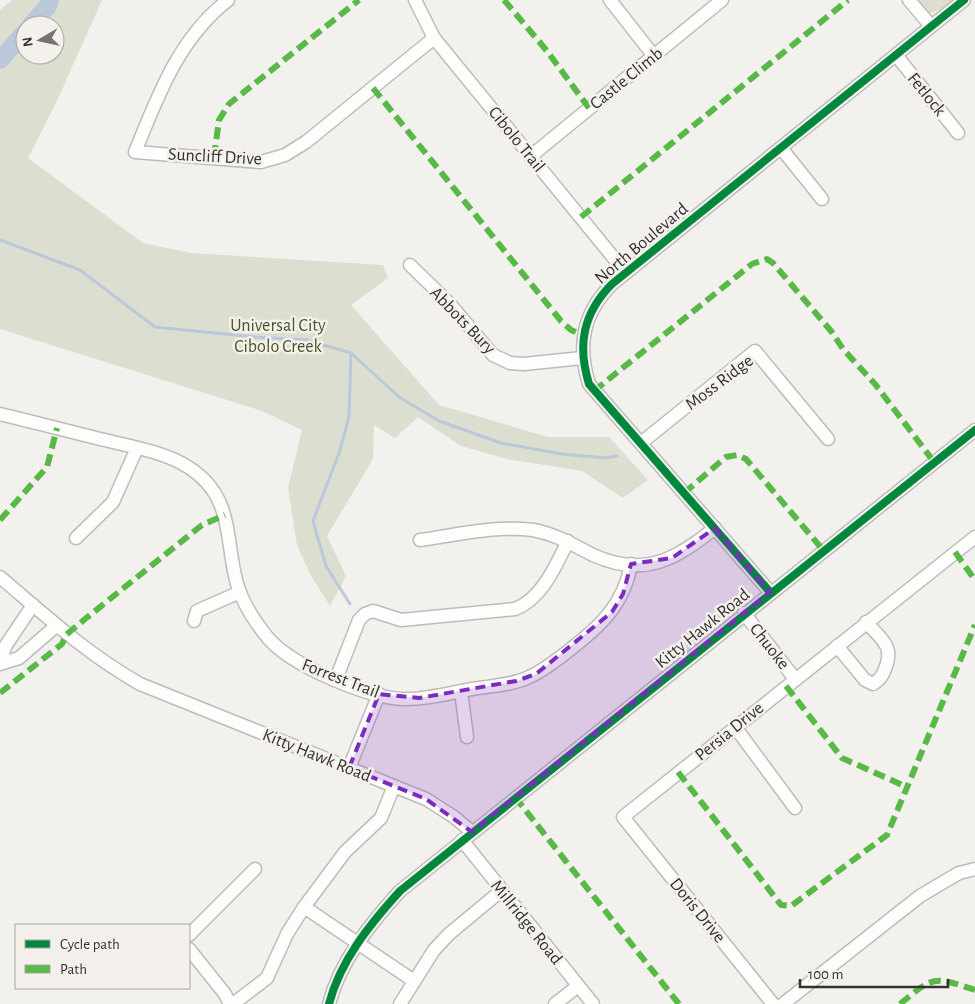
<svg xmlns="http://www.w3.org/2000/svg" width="975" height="1004" font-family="'Alegreya Sans',sans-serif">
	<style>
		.green { fill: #dcded0; fill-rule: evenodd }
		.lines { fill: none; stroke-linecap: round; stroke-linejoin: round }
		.stream { stroke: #bbc8da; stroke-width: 3 }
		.river { stroke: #bbc8da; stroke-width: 18 }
		.minor-casing { stroke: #bdbcba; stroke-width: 15 }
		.minor { stroke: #fdfdfc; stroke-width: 12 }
		.quiet { stroke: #58b947; stroke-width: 6; stroke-dasharray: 12 6; stroke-linecap: butt }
		.cycleway-casing { stroke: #f4f1ed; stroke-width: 11 }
		.cycleway { stroke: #00873e; stroke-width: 8 }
		.marked { fill: #7b2cbf; fill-opacity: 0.2; stroke: #7b2cbf; stroke-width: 4; stroke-dasharray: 10 6; stroke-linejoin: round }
		.labels { text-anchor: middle; stroke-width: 5; stroke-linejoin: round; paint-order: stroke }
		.street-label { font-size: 18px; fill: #333231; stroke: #f4f1ed }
		.park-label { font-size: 18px; fill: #4c5522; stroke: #f4f1ed }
	</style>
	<rect width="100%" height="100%" fill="#f3f1ee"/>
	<g class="green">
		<path d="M12 0H102L56 103 28 158 143 243 191 253 383 265 388 278 351 305 439 405 548 437H609L648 480 623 498 582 471 507 459 461 446 418 417 395 438 374 425 373 459 327 536 346 576 330 606 310 574 297 545 288 488 302 430 262 411 0 329V10ZM25 25H55V55H25Z"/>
		<polygon points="916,0 962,0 963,1 927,14"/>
	</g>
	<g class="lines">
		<g class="stream">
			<polyline points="0,240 80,270 155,327 254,337 307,340 351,353 399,397 439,421 501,443 562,454 605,458 617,456"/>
			<polyline points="350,604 326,566 313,521 339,453 349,417 351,354"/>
		</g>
		<g class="river">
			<polyline points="31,25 48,6 50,0"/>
			<polyline points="0,60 25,32"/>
		</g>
		<g class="minor-casing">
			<g id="minor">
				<path d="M228 0C178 39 158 96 135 152L261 162 285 155 306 142 434 38"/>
				<polyline points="415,0 434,38 626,273"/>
				<polyline points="610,0 653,55"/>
				<polyline points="909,0 931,26"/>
				<polyline points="896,55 958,133"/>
				<polyline points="781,148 822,199"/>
				<polyline points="531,156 722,0"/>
				<polyline points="410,265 450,304 493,355 510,363 524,364 582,358"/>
				<path d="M0 414C38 423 75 433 113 442 138 448 166 453 188 467 233 495 225 536 236 580 241 601 255 622 268 638 292 666 366 697 402 699 425 700 449 693 472 689 491 686 512 685 529 677 543 671 555 661 567 652 598 628 624 606 631 564"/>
				<polyline points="641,443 755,351 828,439"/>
				<polyline points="76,538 113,502 137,448"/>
				<path d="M420 540C456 535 497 525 533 530 556 534 573 545 593 555 644 578 675 560 715 528"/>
				<path d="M0 577C46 616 87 654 140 684L426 799 454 817 472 832"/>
				<path d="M770 592 589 384C577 345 583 313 612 284L964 0"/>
				<polyline points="744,613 795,679"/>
				<polyline points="194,621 197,611 240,592"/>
				<path d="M837 646 865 680 873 684C880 679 882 677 885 669 895 646 881 639 866 622"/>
				<polyline points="0,662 6,645 33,605"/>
				<polyline points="0,664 19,658 56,626"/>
				<path d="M336 679 359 620 365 614 373 611 401 620 515 609C542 599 556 565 568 541"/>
				<polyline points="461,691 467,737"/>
				<polyline points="735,727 795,808"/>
				<polyline points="349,768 379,694"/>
				<polyline points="462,840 593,1004"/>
				<polyline points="304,907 414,981"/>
				<polyline points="189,935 255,869"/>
				<polyline points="189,949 225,994 230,1004"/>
				<polyline points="233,1004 267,978 287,934 304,907 345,852 381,818 394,786"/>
				<path d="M329 1004C340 961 370 924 400 891L975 430"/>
				<polyline points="400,1004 434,950 449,934 502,890"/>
				<polyline points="555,1004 578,986"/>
				<polyline points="773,1004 623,817 975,537"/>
				<polyline points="783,1004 920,896 959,873 975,869"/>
			</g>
		</g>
		<use href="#minor" class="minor"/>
		<g class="quiet">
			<polyline points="504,0 547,51 589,108"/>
			<polyline points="373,88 561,321 571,330 583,335"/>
			<polyline points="214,157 219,120 229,104 359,0"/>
			<polyline points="581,217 848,0"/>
			<polyline points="594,391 752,264 767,259 773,263 831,331 843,349 875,384 934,462"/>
			<polyline points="684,493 726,457 737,455 746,459 823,550"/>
			<polyline points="0,520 47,467 57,428"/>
			<polyline points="955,552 975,580"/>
			<polyline points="786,686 842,758 907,787"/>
			<polyline points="0,693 62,644 66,635 85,619 202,525 225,515"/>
			<polyline points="678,772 781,905 791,906 887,835 975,625"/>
			<polyline points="515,797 679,1004"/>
			<path d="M900 1004C934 976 933 976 975 990"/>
		</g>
		<g class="cycleway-casing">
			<g id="cycleway">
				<path d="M770 592 589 384C577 345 583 313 612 284L964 0"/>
				<path d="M329 1004C340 961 370 924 400 891L975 430"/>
			</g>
		</g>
		<use href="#cycleway" class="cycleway"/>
	</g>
	<path class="marked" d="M715 528 770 592 472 832 426 799 349 768 379 694 419 698 516 681 536 674 612 612 623 594 631 564 672 558Z"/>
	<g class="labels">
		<g class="street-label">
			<text transform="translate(626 78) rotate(-39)" y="6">Castle Climb</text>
			<text transform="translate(927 94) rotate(51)" y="6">Fetlock</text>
			<text transform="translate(517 139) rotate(51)" y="6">Cibolo Trail</text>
			<text transform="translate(215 156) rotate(3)" y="6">Suncliff Drive</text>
			<text transform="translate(641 243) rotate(-40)" y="6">North Boulevard</text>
			<text transform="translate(463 320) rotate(46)" y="6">Abbots Bury</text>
			<text transform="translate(719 382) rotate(-37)" y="6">Moss Ridge</text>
			<text transform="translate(702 628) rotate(-39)" y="6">Kitty Hawk Road</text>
			<text transform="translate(770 646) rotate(52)" y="6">Chuoke</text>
			<text transform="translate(341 678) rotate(21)" y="6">Forrest Trail</text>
			<text transform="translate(729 731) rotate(-39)" y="6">Persia Drive</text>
			<text transform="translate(317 755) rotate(22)" y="6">Kitty Hawk Road</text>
			<text transform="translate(698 910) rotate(51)" y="6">Doris Drive</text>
			<text transform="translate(527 922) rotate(51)" y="6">Millridge Road</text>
		</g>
		<g class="park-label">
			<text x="278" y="331">Universal City<tspan x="278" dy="21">Cibolo Creek</tspan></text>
		</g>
	</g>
	<rect x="15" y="924" width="175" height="65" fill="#f4f1ed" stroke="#a7a5a2"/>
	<rect x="25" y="940" width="25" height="8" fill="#00873e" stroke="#a7a5a2"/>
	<text x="60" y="949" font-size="15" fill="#333231">Cycle path</text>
	<rect x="25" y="965" width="25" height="8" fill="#58b947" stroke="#a7a5a2"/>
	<text x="60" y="974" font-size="15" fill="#333231">Path</text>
	<g transform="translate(40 40) rotate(261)"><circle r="24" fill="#f4f1ed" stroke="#a7a5a2"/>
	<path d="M0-4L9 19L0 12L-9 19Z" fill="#767573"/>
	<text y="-8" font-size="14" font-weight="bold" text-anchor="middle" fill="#333231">N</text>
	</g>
	<path d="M800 979v8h148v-8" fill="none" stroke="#333231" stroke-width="2.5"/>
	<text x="808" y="979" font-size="15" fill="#333231" stroke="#f4f1ed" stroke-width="4" paint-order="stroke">100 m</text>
</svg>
